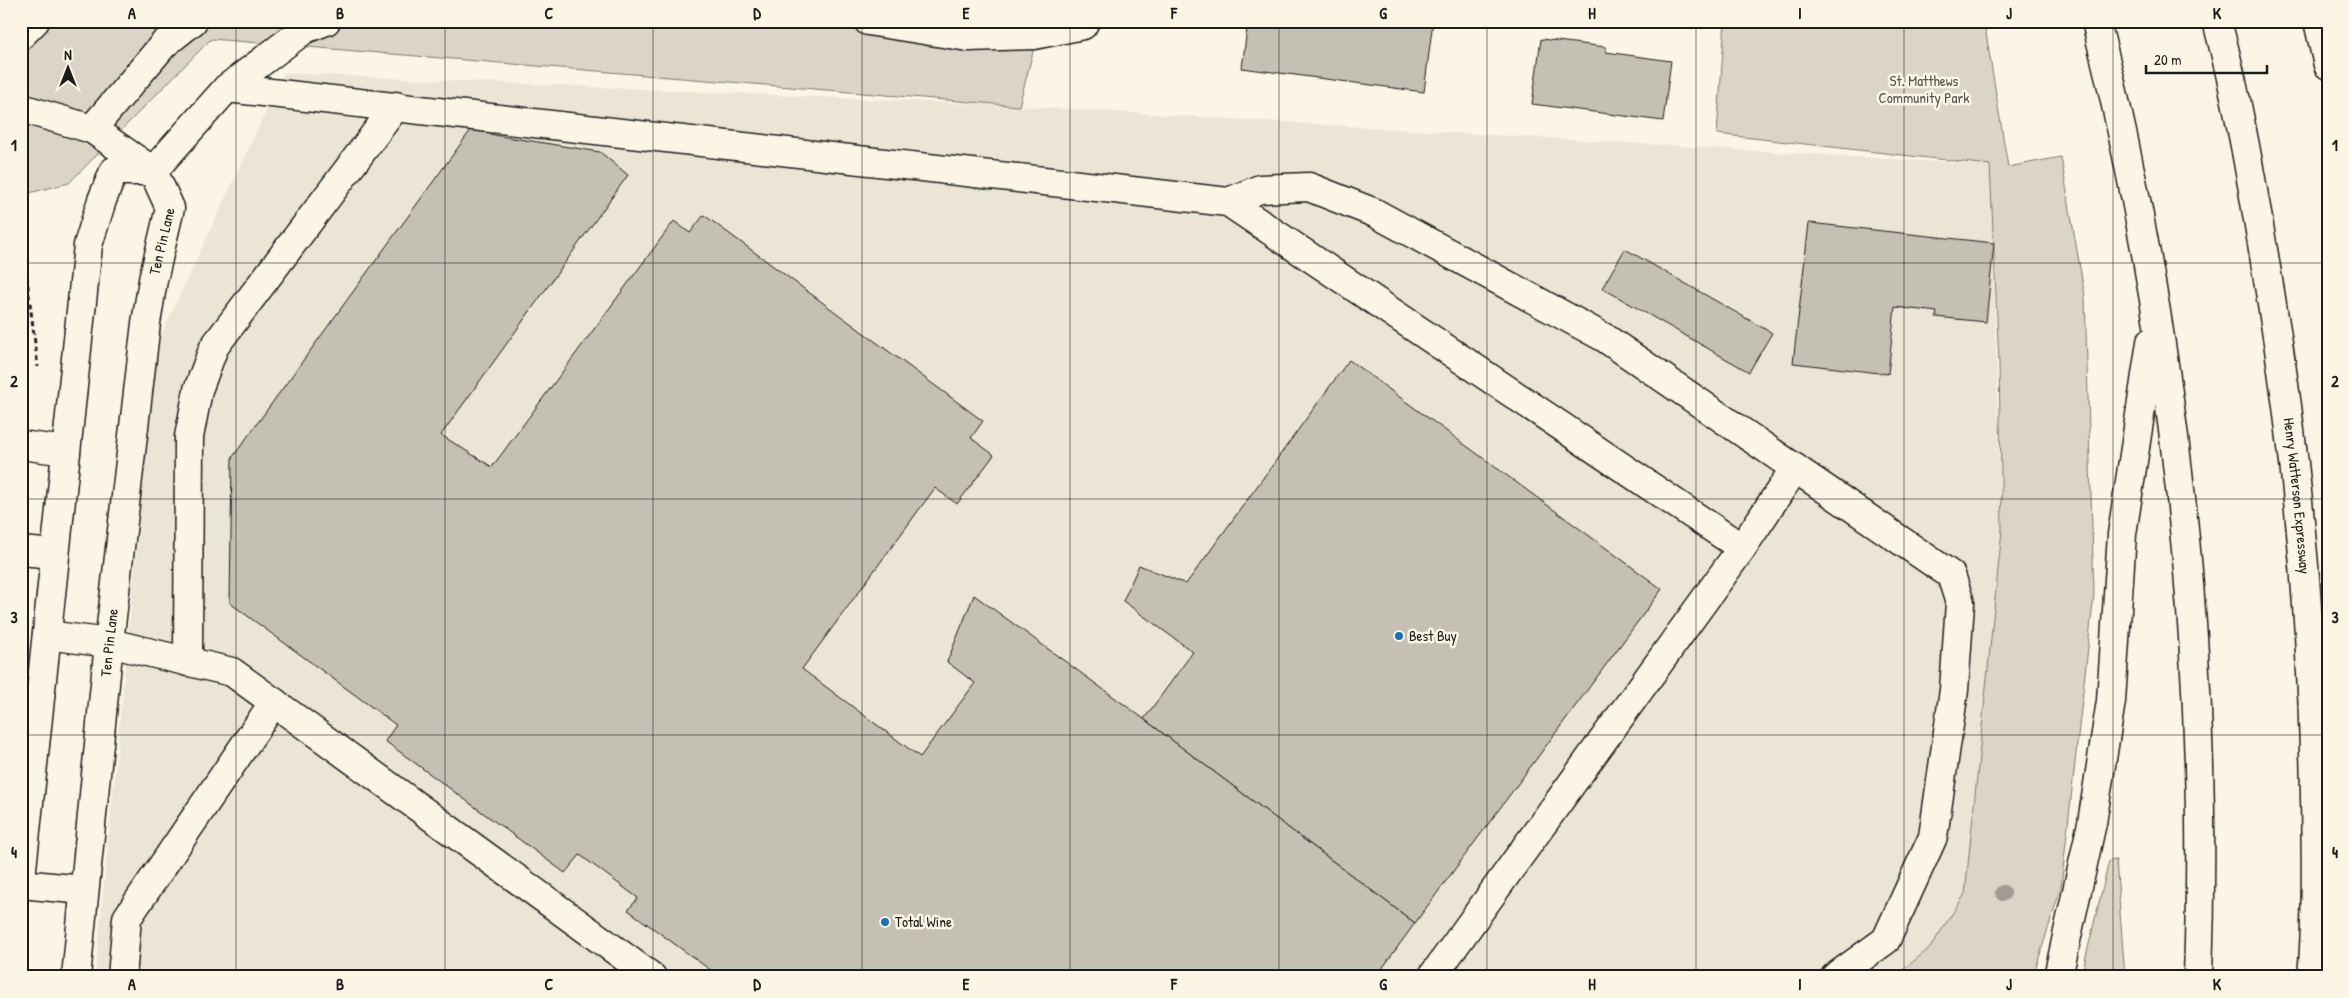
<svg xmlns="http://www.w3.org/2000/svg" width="2349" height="998" font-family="'Patrick Hand',sans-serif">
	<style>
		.built { fill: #ebe5d6 }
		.green { fill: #dbd5c8; stroke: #7c7872 }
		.building { fill: #c4c0b3; stroke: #1c1c1c }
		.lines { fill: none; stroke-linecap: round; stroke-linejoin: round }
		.minor-casing { stroke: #1c1c1c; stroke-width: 31 }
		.highway-casing { stroke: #1c1c1c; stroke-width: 31 }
		.path { stroke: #1c1c1c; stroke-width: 3; stroke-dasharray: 5 4; stroke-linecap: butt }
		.minor { stroke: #fcf5e5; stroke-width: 28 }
		.highway { stroke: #fcf5e5; stroke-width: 28 }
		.tree { fill: #a09c93 }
		.grid { fill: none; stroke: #1c1c1c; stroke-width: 1; stroke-opacity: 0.55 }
		.poi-dot { fill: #1f6fb2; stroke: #fcf5e5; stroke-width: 2 }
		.labels { text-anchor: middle; stroke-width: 5; stroke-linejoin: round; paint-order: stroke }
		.park-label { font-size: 15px; fill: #555450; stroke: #fcf5e5 }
		.street-label { font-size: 15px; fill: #1c1c1c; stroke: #fcf5e5 }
		.poi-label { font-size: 15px; fill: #1c1c1c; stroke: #fcf5e5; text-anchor: start }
		.neatline { fill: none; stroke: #1c1c1c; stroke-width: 2 }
		.grid-label { font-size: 16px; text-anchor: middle; font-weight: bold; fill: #1c1c1c }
	</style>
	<rect width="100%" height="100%" fill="#fcf5e5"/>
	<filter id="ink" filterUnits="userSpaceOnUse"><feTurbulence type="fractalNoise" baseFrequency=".02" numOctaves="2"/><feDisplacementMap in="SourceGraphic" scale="10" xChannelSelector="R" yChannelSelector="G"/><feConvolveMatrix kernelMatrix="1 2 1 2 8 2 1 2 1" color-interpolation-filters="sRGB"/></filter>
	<g filter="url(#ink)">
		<polygon class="built" points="284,73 1019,106 1990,165 2002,530 1965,894 1930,948 1894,977 95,977 151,399 161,335"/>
		<g class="green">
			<polygon points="21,21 1041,21 1019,106 211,39 69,183 21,195"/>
			<polygon points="1725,21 1984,21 2008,167 2061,157 2085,297 2094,594 2061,887 2033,977 1894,977 1930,948 1965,894 2002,530 1999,364 1990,165 1717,134"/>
			<polygon points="2116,860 2125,977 2081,977 2109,861"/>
		</g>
		<g class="building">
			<polygon points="1248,21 1433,21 1424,92 1242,68"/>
			<polygon points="1541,39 1606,47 1606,52 1671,61 1663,121 1532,104"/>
			<polygon points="473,127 488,134 600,152 628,175 441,435 492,467 674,221 690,233 704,215 983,421 971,438 994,455 957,504 935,488 802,669 920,757 975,683 947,662 974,595 1144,719 1415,923 1376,977 720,977 628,910 638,898 580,855 565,873 385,741 396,725 230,603 232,458"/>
			<polygon points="1809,223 1994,243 1986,322 1936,317 1937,312 1895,307 1888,374 1793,363"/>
			<polygon points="1625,249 1772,333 1749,372 1602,288"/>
			<polygon points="1349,360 1662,589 1415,923 1144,719 1193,652 1123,601 1139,565 1186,584"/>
		</g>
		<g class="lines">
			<g class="minor-casing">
				<g id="minor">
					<polyline points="868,21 968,37 1034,35 1083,25 1085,21"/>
					<polyline points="21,35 35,21"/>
					<polyline points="227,88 305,29 326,21"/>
					<polyline points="21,108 92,129 153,171"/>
					<polyline points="92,129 164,44 193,21"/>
					<polyline points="153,171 227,88 1228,202 1742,548"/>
					<polyline points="1228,202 1260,189 1309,187 1375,213 1605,338 1951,575 1960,603 1954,690 1933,837 1886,940 1835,977"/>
					<polyline points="21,445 66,451"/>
					<polyline points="21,551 55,554"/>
					<polyline points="47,635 109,643 232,672 652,977"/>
					<polyline points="188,662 189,437 198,390 214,347 396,106"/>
					<polyline points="21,878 88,245 102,200 114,171 153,171"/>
					<polyline points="21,884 84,890"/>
					<path id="s1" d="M76 977 109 643 146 323 153 280 170 208 153 171"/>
					<polyline points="122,977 127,918 274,702"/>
					<polyline points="1432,977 1742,548 1795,468"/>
				</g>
			</g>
			<g class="highway-casing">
				<g id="highway">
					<path d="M2096 21C2174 331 2210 658 2198 977"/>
					<path id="s2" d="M2217 21C2241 110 2255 201 2270 292 2298 460 2313 628 2315 798 2316 857 2317 918 2312 977"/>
					<polyline points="2318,21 2328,65"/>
					<polyline points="2058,977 2092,823 2111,701 2122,534 2151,342"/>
				</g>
			</g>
			<polyline class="path" points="21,231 38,367"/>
			<use href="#minor" class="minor"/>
			<use href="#highway" class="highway"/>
		</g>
		<circle class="tree" cx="2003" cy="893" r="8"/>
	</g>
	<path class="grid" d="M236 21V977M445 21V977M653 21V977M862 21V977M1070 21V977M1279 21V977M1487 21V977M1696 21V977M1904 21V977M2113 21V977M21 263H2328M21 499H2328M21 735H2328"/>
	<g class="poi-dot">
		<circle cx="1399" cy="636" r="5"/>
		<circle cx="885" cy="922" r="5"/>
	</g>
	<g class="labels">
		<g class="park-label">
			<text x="1924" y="86">St. Matthews<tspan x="1924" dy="17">Community Park</tspan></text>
		</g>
		<g class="street-label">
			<text dy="5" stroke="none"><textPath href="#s1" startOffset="741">Ten Pin Lane</textPath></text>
			<text dy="5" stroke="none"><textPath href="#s2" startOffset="482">Henry Watterson Expressway</textPath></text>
			<text dy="5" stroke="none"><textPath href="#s1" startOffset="336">Ten Pin Lane</textPath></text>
		</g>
		<g class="poi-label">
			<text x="1409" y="641">Best Buy</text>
			<text x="895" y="927">Total Wine</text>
		</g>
	</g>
	<rect width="2349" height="998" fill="none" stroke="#fcf5e5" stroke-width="55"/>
	<g transform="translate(68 68)" stroke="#fcf5e5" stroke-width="4" paint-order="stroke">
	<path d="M0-4L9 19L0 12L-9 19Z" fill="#1c1c1c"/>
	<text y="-8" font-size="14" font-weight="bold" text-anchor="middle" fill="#1c1c1c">N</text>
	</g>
	<path d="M2146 65v8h121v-8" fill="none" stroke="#1c1c1c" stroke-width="2.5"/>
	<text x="2154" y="65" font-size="15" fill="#1c1c1c" stroke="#fcf5e5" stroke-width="4" paint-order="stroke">20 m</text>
	<rect x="28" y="28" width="2294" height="942" class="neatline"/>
	<g class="grid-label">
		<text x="132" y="19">A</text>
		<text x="340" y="19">B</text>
		<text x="549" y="19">C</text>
		<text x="757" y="19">D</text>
		<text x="966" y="19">E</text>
		<text x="1174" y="19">F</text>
		<text x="1383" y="19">G</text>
		<text x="1592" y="19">H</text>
		<text x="1800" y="19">I</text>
		<text x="2009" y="19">J</text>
		<text x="2217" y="19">K</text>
		<text x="14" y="151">1</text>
		<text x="2335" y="151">1</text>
		<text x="14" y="387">2</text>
		<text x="2335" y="387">2</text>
		<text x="14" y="623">3</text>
		<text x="2335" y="623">3</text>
		<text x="14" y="858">4</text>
		<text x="2335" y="858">4</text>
		<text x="132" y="990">A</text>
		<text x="340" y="990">B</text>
		<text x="549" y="990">C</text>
		<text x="757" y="990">D</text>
		<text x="966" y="990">E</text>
		<text x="1174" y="990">F</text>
		<text x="1383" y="990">G</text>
		<text x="1592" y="990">H</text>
		<text x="1800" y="990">I</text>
		<text x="2009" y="990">J</text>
		<text x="2217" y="990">K</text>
	</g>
</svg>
